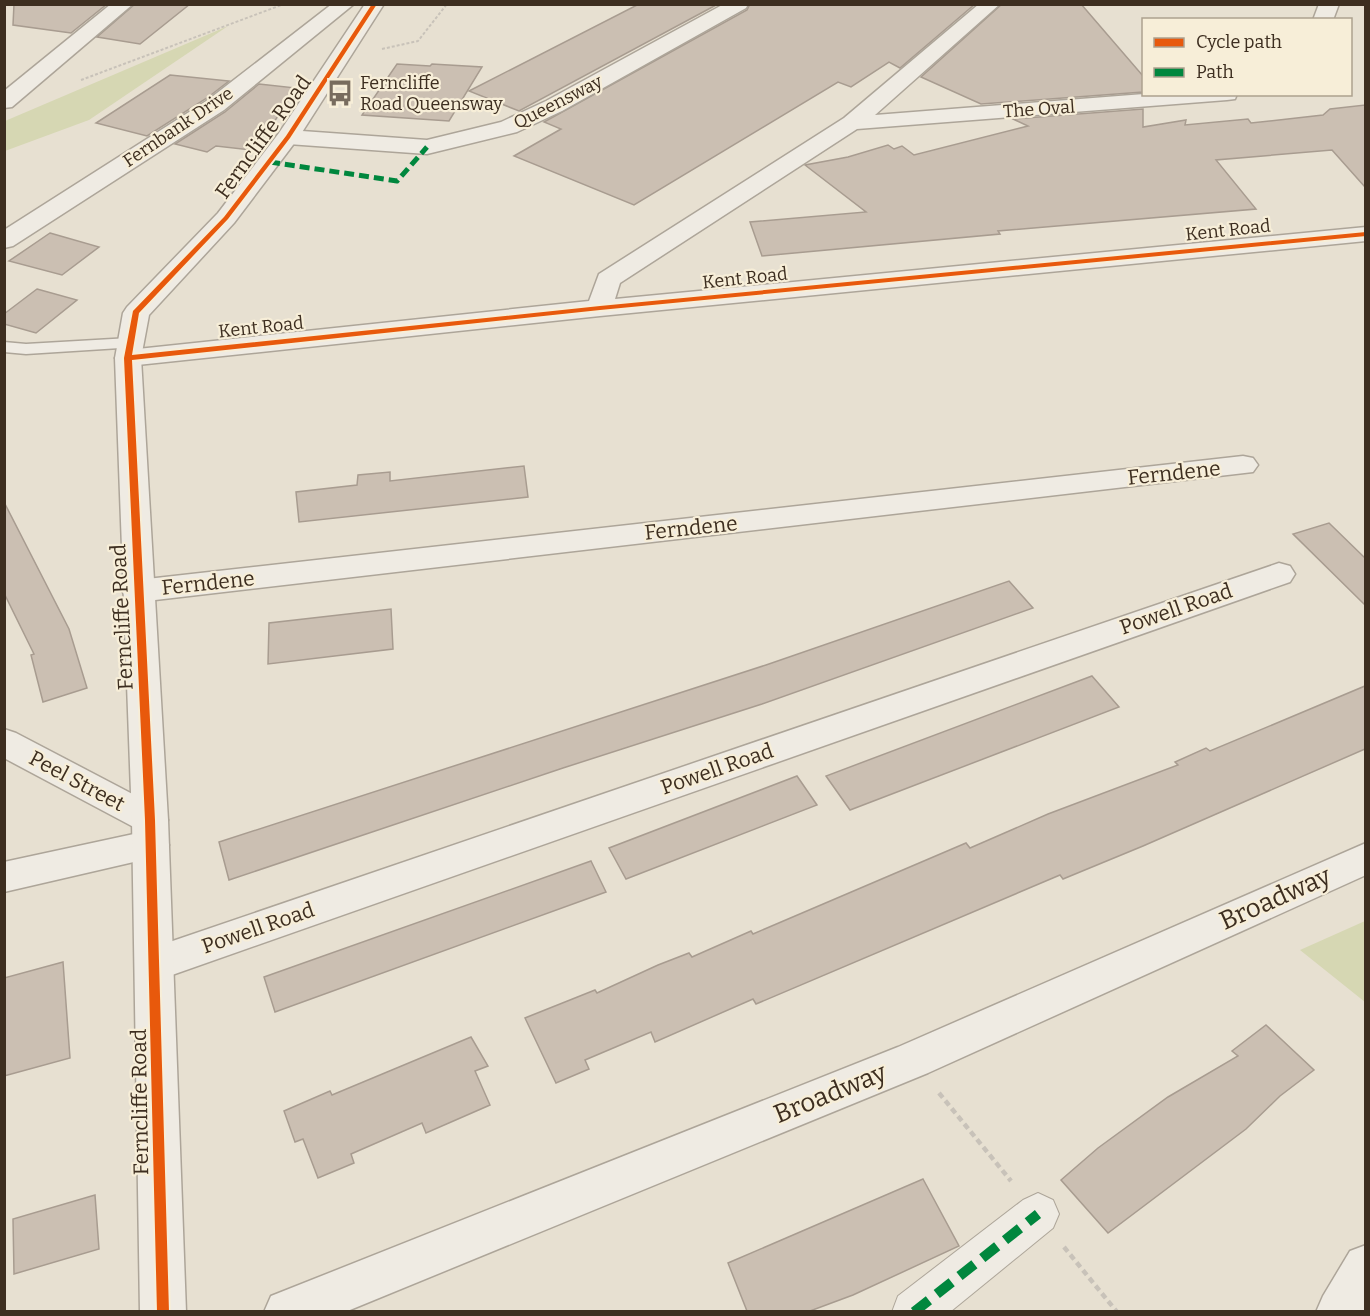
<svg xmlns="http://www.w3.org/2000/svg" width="1370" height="1316" font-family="Bitter,serif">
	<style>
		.green { fill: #d6d7b3 }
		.building { fill: #cbbfb2; stroke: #a89c90; stroke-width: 1.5 }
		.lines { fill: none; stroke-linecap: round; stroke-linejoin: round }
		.service-casing { stroke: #ada599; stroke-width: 3 }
		.pedestrian-casing { stroke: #ada599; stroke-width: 2 }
		.minor-casing { stroke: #ada599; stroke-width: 3 }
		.tertiary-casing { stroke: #ada599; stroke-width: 3 }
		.path-far1 { stroke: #c8c2b9; stroke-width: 2; stroke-dasharray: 3 2; stroke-linecap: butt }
		.path { stroke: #c8c2b9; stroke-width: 4.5; stroke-dasharray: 6 4; stroke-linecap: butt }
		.service { fill: #efebe3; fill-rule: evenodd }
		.pedestrian { fill: #efebe3; fill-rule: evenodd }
		.minor { fill: #efebe3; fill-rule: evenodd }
		.tertiary { fill: #efebe3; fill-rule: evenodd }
		.quiet-far1 { stroke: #00873e; stroke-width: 5; stroke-dasharray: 10 5; stroke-linecap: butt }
		.quiet { stroke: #00873e; stroke-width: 10; stroke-dasharray: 19 10; stroke-linecap: butt }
		.cycleway-casing { stroke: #f7eed8; stroke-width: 4 }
		.cycleway { fill: #e8590c; fill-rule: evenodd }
		.labels { text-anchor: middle; stroke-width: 4.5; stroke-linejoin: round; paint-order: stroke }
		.far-poi-label { font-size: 18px; fill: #3d2e20; stroke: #f7eed8; text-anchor: start }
		.far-street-label { font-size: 18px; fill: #3d2e20; stroke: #f7eed8 }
		.street-label { font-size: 21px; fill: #3d2e20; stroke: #f7eed8 }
		.near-street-label { font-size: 26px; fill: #3d2e20; stroke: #f7eed8 }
	</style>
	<rect width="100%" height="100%" fill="#e7e0d1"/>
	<g class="green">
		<polygon points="228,26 89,120 5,151 5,121"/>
		<polygon points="1365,921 1365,1002 1300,950"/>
	</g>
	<g class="building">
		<polygon points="14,4 107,4 71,33 13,25"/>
		<polygon points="135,4 190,4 140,44 97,37"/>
		<polygon points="639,4 718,4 519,111 469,91"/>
		<polygon points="750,4 975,4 900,68 889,62 851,87 838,82 634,205 514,156 561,129 544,122 747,10"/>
		<polygon points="1002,4 1081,4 1143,76 1143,92 981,104 921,77"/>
		<polygon points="397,64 430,66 432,64 482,67 449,121 362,115"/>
		<polygon points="170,75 229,81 207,98 147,136 96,123"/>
		<polygon points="259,84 296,88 276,119 251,150 216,146 207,152 175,144 225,112"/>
		<polygon points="1365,105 1365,187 1332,150 1216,160 1256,209 998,231 1000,234 762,256 750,222 866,212 805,165 848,157 888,145 894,149 902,146 914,155 1028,126 1013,119 1143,109 1143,127 1186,120 1185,125 1248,119 1251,123 1323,115 1330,109"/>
		<polygon points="50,233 99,247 62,275 9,261"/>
		<polygon points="37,289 77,300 36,333 4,324 4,314"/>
		<polygon points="524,466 528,497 299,522 296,492 357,485 358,475 390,472 390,481"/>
		<polygon points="4,502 69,629 87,688 43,702 31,655 34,654 4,593"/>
		<polygon points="1329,523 1365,558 1365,605 1293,534"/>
		<polygon points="1009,581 1033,608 762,704 563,768 229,880 219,842 766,665"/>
		<polygon points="391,609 393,649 268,664 269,623"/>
		<polygon points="1092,676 1119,707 850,810 826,776"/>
		<polygon points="1365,686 1365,749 1143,846 1063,879 1060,875 756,1004 753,999 655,1042 651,1032 585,1060 589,1069 556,1083 525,1018 595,990 597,993 658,965 689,953 692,957 751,931 753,934 966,843 970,848 1048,814 1178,765 1175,762 1206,748 1210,751"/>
		<polygon points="797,776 817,805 626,879 609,848"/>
		<polygon points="591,861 606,892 275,1012 264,977"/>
		<polygon points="63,962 70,1058 4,1076 4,978"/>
		<polygon points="1266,1025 1314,1070 1280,1096 1246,1129 1108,1233 1061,1180 1098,1148 1168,1097 1238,1056 1232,1051"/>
		<polygon points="471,1037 488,1066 475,1071 490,1105 426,1133 422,1123 351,1154 354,1163 318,1178 303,1139 295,1142 284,1111 330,1091 332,1095"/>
		<polygon points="923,1179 959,1246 853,1295 810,1311 747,1311 728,1263"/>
		<polygon points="95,1195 99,1249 14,1274 13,1219"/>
	</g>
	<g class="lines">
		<g class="service-casing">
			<polygon id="service" points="130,338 136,339 138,343 136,347 26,354 4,352 4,342 26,344"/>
		</g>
		<g class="pedestrian-casing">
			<polygon id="pedestrian" points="1038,1193 1053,1200 1059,1214 1053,1228 950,1312 892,1312 898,1296 1023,1200"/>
		</g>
		<g class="minor-casing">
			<g id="minor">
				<polygon points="111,4 133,4 12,107 4,108 4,91"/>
				<polygon points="332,4 354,4 224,110 13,246 4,248 4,230 208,100"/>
				<polygon points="724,4 748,4 746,8 562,111 517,132 427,154 288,144 280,142 277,137 280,132 288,130 427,140 501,122 546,101"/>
				<polygon points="979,4 1000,4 875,115 1144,94 1237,94 1235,99 1227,100 857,129 620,283 615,299 1366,227 1366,241 600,316 128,366 119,364 115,358 119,352 128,350 589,301 599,274 844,118"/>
				<polygon points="1319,4 1339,4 1333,20 1313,20"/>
				<polygon points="1243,456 1253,458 1258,465 1253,472 138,602 127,599 122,591 127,583 138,580"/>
				<polygon points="1279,563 1290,566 1295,574 1290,582 155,981 141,976 135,964 141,952 155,947"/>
				<polygon points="4,729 16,733 163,810 168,820 163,830 157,832 164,835 169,845 164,855 4,892 4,862 143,832 4,758"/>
				<polygon points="1366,843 1366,875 928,1073 345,1312 264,1312 271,1296 898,1047"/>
				<polygon points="1366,1245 1365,1312 1316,1312 1323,1296 1350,1251"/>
			</g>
		</g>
		<g class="tertiary-casing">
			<polygon id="tertiary" points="365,4 384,4 299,137 234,223 149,315 141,358 168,820 186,1312 140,1312 132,820 115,358 123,313 127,307 218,213 279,133"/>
		</g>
		<g class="path-far1">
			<polyline points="382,49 418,41 447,4"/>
			<polyline points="81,80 284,4"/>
		</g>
		<g class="path">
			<polyline points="939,1093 1011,1181"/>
			<polyline points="1064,1247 1117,1312"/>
		</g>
		<use href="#service" class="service"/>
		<use href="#pedestrian" class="pedestrian"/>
		<use href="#minor" class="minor"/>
		<use href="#tertiary" class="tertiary"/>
		<polyline class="quiet-far1" points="270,162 397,181 427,147"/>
		<polyline class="quiet" points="914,1312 1038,1214"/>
		<g class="cycleway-casing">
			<polygon id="cycleway" points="372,4 377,4 290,138 228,219 139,313 132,355 600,306 1366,232 1366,236 600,310 132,360 155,820 169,1312 157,1312 145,820 124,358 133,311 224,217 286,136"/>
		</g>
		<use href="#cycleway" class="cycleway"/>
	</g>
	<defs>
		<g id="bus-bare" transform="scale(2.07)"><path d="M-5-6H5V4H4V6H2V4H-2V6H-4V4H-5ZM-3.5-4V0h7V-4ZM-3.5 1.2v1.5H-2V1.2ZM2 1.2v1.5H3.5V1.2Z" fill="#786c5e" stroke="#f7eed8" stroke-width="2.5" paint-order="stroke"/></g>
	</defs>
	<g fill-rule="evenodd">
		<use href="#bus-bare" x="340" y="93"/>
	</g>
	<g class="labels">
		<g class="far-poi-label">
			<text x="360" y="89">Ferncliffe<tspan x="360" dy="21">Road Queensway</tspan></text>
		</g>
		<g class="far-street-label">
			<text transform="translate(558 102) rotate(-27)" y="6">Queensway</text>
			<text transform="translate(1039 109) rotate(-4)" y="6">The Oval</text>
			<text transform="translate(178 127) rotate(-34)" y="6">Fernbank Drive</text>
			<text transform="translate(1228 230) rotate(-6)" y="6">Kent Road</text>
			<text transform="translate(745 278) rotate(-6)" y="6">Kent Road</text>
			<text transform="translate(261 327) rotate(-6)" y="6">Kent Road</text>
		</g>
		<g class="street-label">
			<text transform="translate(263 137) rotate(-54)" y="7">Ferncliffe Road</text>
			<text transform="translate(1174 473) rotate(-6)" y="7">Ferndene</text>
			<text transform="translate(691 528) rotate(-6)" y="7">Ferndene</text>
			<text transform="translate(208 583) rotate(-6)" y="7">Ferndene</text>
			<text transform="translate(1176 609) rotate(-19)" y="7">Powell Road</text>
			<text transform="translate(122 617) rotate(-93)" y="7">Ferncliffe Road</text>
			<text transform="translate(717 769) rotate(-19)" y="7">Powell Road</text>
			<text transform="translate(77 781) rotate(28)" y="7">Peel Street</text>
			<text transform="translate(258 928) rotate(-19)" y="7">Powell Road</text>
			<text transform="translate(140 1102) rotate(-91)" y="7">Ferncliffe Road</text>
		</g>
		<g class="near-street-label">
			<text transform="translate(1275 898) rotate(-24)" y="9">Broadway</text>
			<text transform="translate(830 1093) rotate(-22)" y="9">Broadway</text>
		</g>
	</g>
	<rect width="1370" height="1316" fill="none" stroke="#3d2e20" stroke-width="12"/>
	<rect x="1142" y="18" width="210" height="78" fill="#f7eed8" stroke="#ada18e" stroke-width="1.5"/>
	<rect x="1154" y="38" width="30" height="9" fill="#e8590c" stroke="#ada18e" stroke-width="1.5"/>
	<text x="1196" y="48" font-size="18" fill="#3d2e20">Cycle path</text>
	<rect x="1154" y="68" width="30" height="9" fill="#00873e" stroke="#ada18e" stroke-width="1.5"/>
	<text x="1196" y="78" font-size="18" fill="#3d2e20">Path</text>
</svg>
